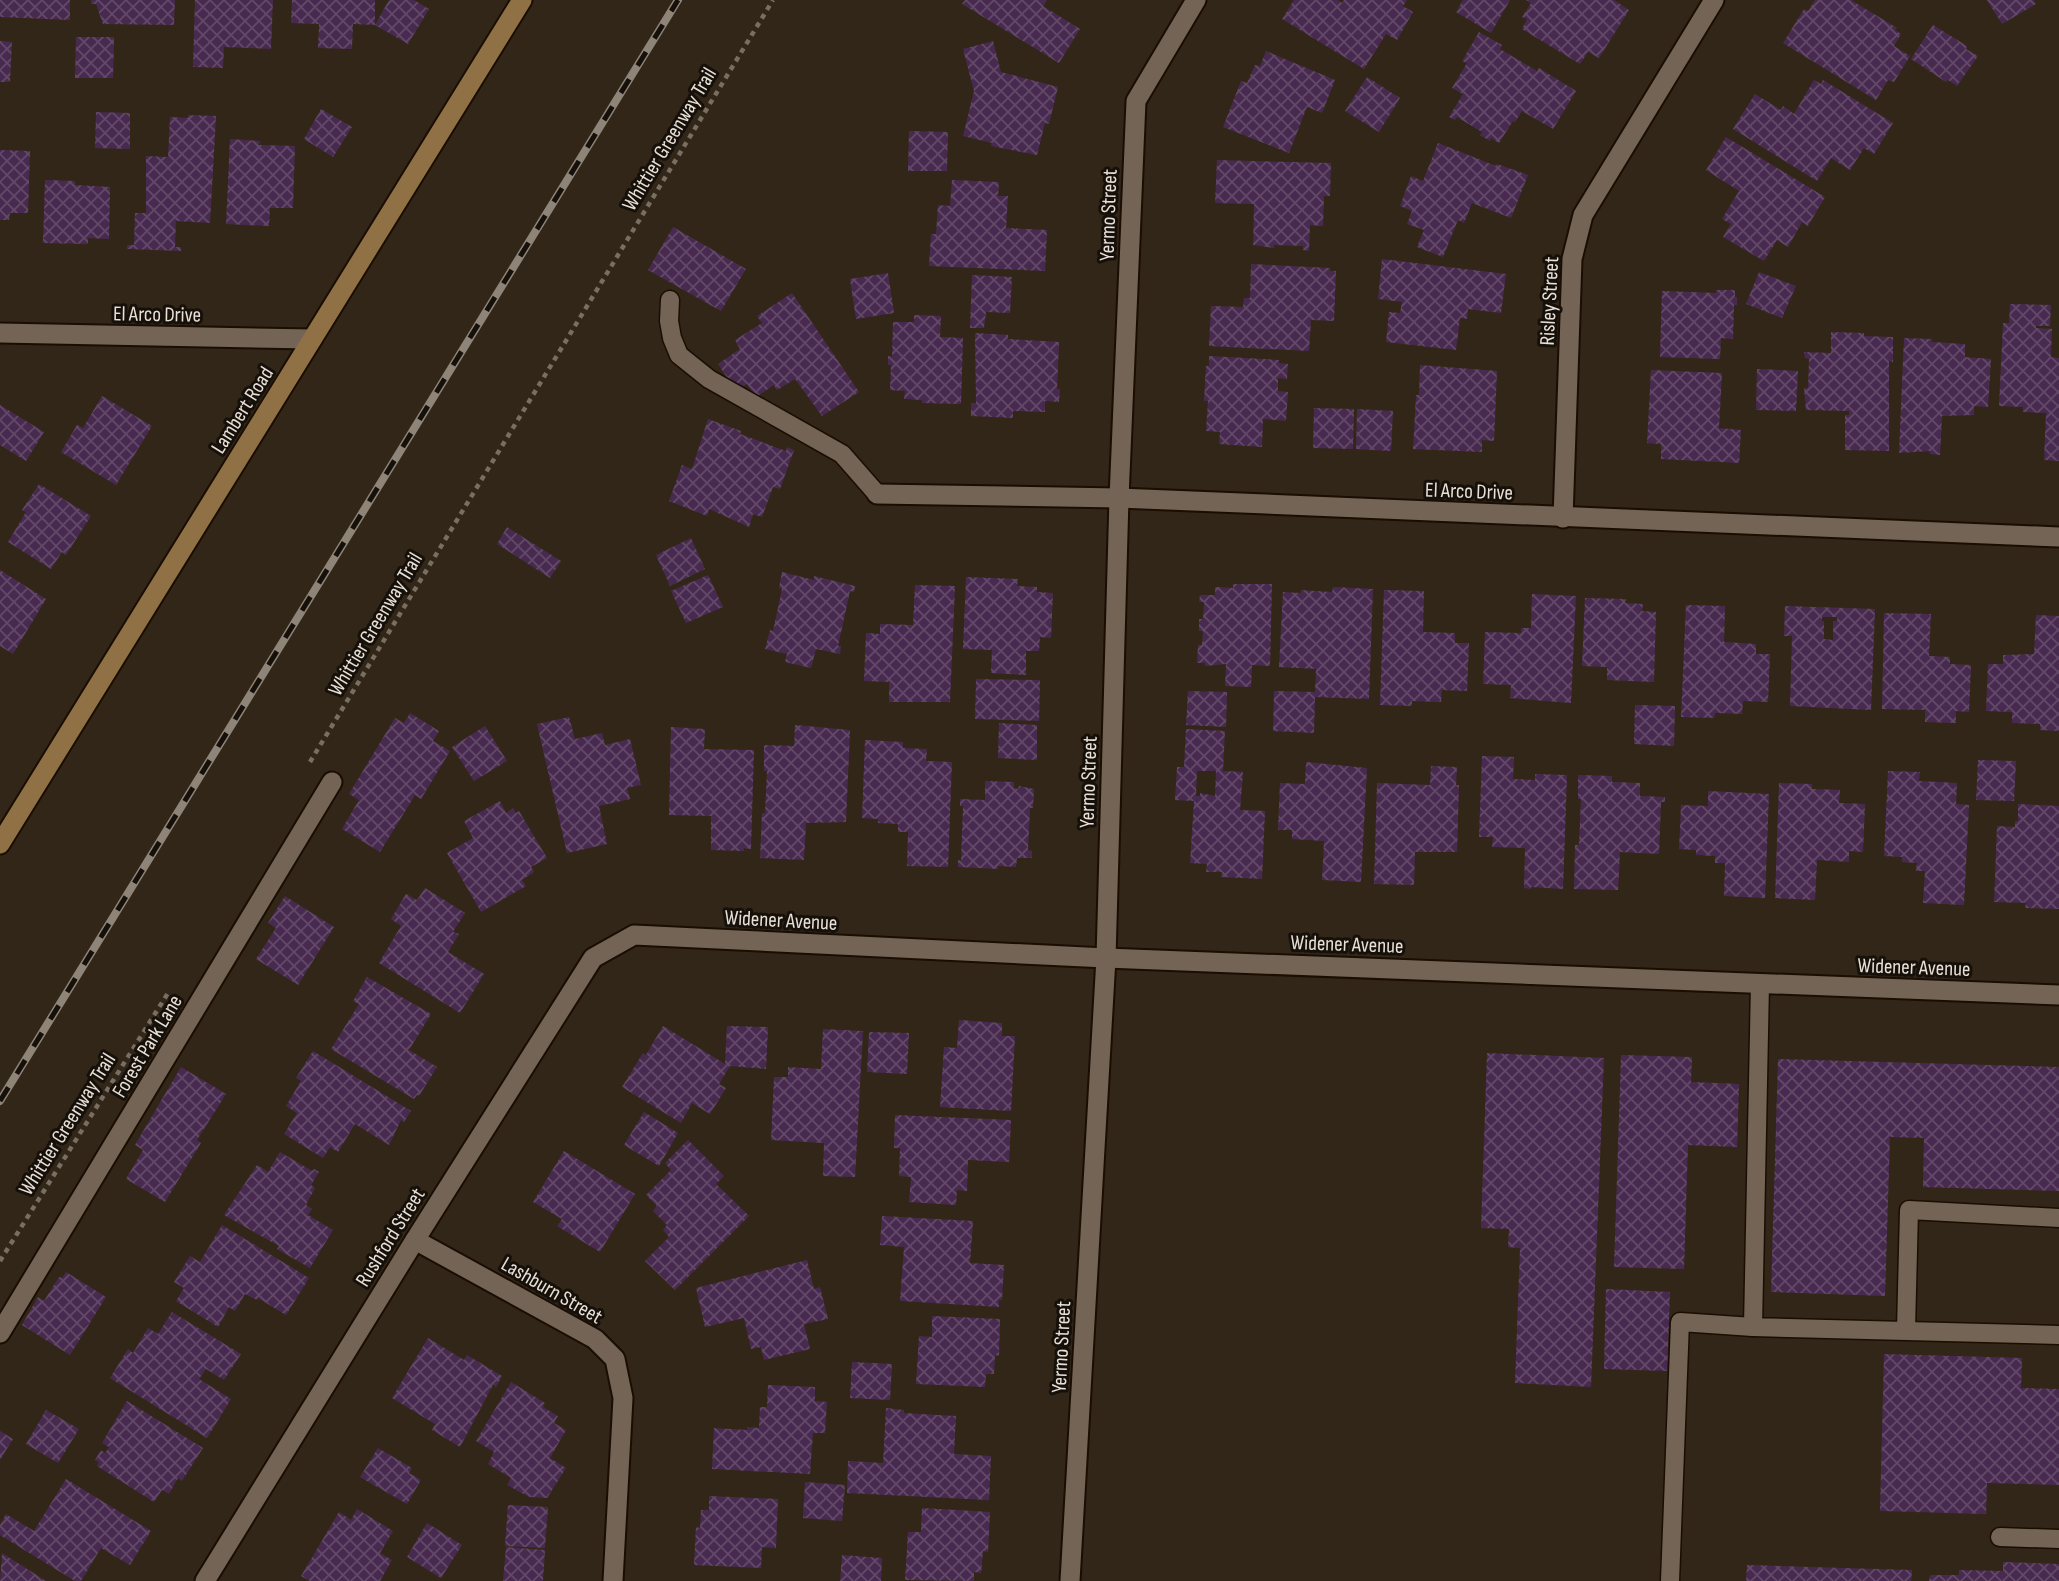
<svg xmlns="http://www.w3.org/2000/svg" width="2059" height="1581" font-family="'Sofia Sans Condensed',sans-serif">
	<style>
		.building { fill: url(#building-cross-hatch); fill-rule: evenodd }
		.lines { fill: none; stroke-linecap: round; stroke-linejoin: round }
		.service-casing { stroke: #1a0e03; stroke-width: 21 }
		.minor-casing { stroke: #1a0e03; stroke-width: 23 }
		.secondary-casing { stroke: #1a0e03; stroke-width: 23 }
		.path { stroke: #786e62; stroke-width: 4.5; stroke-dasharray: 5 5; stroke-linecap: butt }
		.service { stroke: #736456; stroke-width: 18 }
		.minor { stroke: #736456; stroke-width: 19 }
		.secondary { stroke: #907146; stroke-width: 19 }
		.rail-casing { stroke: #8e8478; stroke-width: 8 }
		.rail { stroke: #16100a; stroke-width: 5; stroke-dasharray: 16; stroke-linecap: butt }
		.labels { text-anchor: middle; stroke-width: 6; stroke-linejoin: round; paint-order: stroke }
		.street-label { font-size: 21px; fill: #e8e0d7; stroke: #16100a }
	</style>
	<defs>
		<pattern id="building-cross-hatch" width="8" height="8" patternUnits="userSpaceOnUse" patternTransform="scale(1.75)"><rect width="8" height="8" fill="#482a50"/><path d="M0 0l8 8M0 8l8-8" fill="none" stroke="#624968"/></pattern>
	</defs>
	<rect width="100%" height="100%" fill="#322618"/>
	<g class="building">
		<polygon points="0,0 70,0 70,20 0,17"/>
		<polygon points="91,0 175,0 174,25 103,24 96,4 91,4"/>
		<polygon points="195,0 273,0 271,49 224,47 223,68 193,67"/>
		<polygon points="292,0 375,0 375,25 353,24 352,49 318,48 319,24 291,23"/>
		<polygon points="389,0 414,0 429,9 408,44 375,25"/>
		<polygon points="965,0 1047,0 1043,6 1080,29 1059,63 962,4"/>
		<polygon points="1294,0 1338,0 1342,3 1344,0 1407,0 1403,6 1413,12 1397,40 1386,34 1364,69 1282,19"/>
		<polygon points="1463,0 1510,0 1491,33 1456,12"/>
		<polygon points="1526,0 1614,0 1629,10 1599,58 1588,52 1580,64 1522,29 1527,19 1522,17 1531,3"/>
		<polygon points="1815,0 1851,0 1897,28 1895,30 1901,34 1894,46 1910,56 1894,82 1888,80 1876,100 1783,43 1804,9 1808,11"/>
		<polygon points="1987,0 2033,0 2036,4 2002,24"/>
		<polygon points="1933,25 1967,46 1966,49 1978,56 1957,86 1948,80 1946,82 1911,59"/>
		<polygon points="1479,32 1502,45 1500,49 1537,71 1539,68 1576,91 1553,129 1522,111 1515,122 1513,121 1499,143 1491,138 1490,141 1480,135 1482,132 1457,117 1455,120 1449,117 1463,94 1452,88 1467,63 1462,61"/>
		<polygon points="76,37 114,37 113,78 75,78"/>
		<polygon points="0,41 12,42 10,82 0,82"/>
		<polygon points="993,41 1001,72 1058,87 1049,124 1045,123 1037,155 991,146 992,143 963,136 974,91 963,49"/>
		<polygon points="1266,51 1335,80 1322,113 1307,107 1289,153 1223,127 1241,81 1247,83 1255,65 1260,66"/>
		<polygon points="1367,77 1400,98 1379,132 1345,111"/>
		<polygon points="1814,80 1821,84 1823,80 1893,123 1874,154 1864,148 1850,170 1831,158 1817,181 1733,129 1755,94 1781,110 1783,106 1794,114"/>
		<polygon points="321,109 352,127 333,157 304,139"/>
		<polygon points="96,112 130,113 130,149 95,148"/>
		<polygon points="188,115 216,116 210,223 176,221 175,247 181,247 181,251 127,249 127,245 134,245 135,213 146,213 146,156 168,157 170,117 188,118"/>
		<polygon points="909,131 948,132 947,171 908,171"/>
		<polygon points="1726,137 1825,197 1808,226 1802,222 1788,247 1777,240 1764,261 1723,237 1731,224 1722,219 1739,191 1706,170"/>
		<polygon points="230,139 260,141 259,145 295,146 293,208 270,208 269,226 226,224"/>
		<polygon points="1438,143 1496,166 1497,164 1528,175 1511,218 1472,203 1464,223 1458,220 1443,257 1417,247 1424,230 1407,224 1412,211 1400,206 1411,176 1423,181"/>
		<polygon points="0,150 30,151 28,213 10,213 9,220 0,220"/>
		<polygon points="1217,160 1331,163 1330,196 1324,196 1323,226 1310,225 1309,251 1303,250 1303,246 1274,245 1274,248 1253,245 1254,204 1215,203"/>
		<polygon points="45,180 75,181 75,185 110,187 109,239 88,238 88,244 43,243"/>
		<polygon points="952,180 999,182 998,196 1008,196 1006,228 1047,230 1045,271 929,266 931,234 936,234 938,205 950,206"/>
		<polygon points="673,227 746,269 721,311 648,270"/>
		<polygon points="1382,259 1506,274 1501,313 1468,309 1467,319 1460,318 1456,350 1386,342 1389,312 1400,313 1402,302 1378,299"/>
		<polygon points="1251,264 1330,268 1330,271 1336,271 1334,321 1311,320 1309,351 1209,346 1211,306 1243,307 1244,298 1250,298"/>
		<polygon points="1759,272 1796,286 1782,318 1746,304"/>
		<polygon points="888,273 894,313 856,319 850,279"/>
		<polygon points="972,275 1012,277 1010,313 986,312 984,328 970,328"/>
		<polygon points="1716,290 1735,290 1735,297 1737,297 1737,305 1734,305 1733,339 1721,338 1720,359 1660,357 1662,291 1716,293"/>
		<polygon points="792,293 859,392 822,416 795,379 777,390 774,385 756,397 747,384 736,391 718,364 740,349 735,340 762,323 757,316"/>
		<polygon points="2010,304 2051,305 2050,326 2036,326 2036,328 2052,329 2051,357 2059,358 2059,461 2044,460 2046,413 2023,412 2023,407 1999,406 2003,323 2009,323"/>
		<polygon points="914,315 941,316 940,337 963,338 961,404 922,403 922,400 904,399 905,391 890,390 891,365 888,365 888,356 892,357 893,322 914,322"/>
		<polygon points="1831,332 1864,333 1864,336 1893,337 1893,362 1889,361 1889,451 1845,450 1845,415 1849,415 1849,411 1806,410 1804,388 1808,388 1809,359 1805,358 1804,352 1831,353"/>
		<polygon points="975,333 1008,335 1008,339 1059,342 1057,389 1060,389 1059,402 1045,401 1045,412 1013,411 1013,418 971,416 971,403 976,403"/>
		<polygon points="1904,338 1932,339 1932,342 1965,344 1965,357 1991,359 1988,407 1974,406 1974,415 1942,416 1940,455 1930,454 1930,451 1899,453"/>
		<polygon points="1209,356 1279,360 1279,363 1288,364 1287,379 1278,378 1278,391 1288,392 1286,421 1263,419 1262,447 1219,444 1220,432 1206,431 1208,401 1204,401 1206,366 1209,366"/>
		<polygon points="1420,365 1497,371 1494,441 1482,440 1482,452 1413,449 1416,395 1419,395"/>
		<polygon points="1757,369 1798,371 1796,411 1756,410"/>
		<polygon points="1651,370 1722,373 1719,428 1741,430 1739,463 1661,459 1661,444 1647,443"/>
		<polygon points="102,396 152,426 116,485 61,452 77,425 83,428"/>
		<polygon points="0,405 44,432 26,461 0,445"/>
		<polygon points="1314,408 1354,409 1353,449 1313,448"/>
		<polygon points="1357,409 1393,411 1391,451 1356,449"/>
		<polygon points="708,419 741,431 740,434 786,451 787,447 794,450 780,489 773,487 762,517 753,514 749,527 709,509 707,516 669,501 682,465 692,469"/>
		<polygon points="39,484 91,516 66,555 62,552 51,569 8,542 26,512 22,510"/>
		<polygon points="507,527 561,561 550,578 497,544"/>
		<polygon points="691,538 705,569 670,586 656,555"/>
		<polygon points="0,570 46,599 13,654 0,646"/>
		<polygon points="782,572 814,580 814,576 855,586 854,592 850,591 838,646 841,646 840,654 816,649 811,668 785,662 787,654 765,649 770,630 773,631 782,589 779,588"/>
		<polygon points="708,575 723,607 686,623 671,591"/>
		<polygon points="966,577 1018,579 1017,586 1037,587 1037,592 1053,593 1051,638 1040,637 1039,651 1026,651 1026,675 991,673 992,650 963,649"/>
		<polygon points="1233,584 1272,584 1270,666 1252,665 1251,687 1225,686 1226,664 1205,666 1205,663 1197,663 1198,645 1202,645 1203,631 1199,631 1199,619 1203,619 1204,602 1199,602 1200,595 1215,595 1215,587 1233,588"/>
		<polygon points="915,585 955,586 950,702 889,702 889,682 864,681 866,633 880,634 880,624 913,625"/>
		<polygon points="1333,587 1373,589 1369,699 1315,697 1314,733 1273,731 1274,691 1315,692 1316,669 1279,667 1283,592 1301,593 1301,590 1332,592"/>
		<polygon points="1384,590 1424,591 1423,632 1455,633 1455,643 1469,643 1467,691 1442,690 1441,702 1412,701 1412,706 1380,705"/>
		<polygon points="1532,594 1576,596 1571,703 1510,698 1511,685 1483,684 1485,632 1521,633 1521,628 1531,628"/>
		<polygon points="1585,598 1626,599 1625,603 1643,604 1642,611 1656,612 1654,682 1607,680 1607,667 1582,666"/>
		<polygon points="1686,605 1725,606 1724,642 1756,644 1756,654 1770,654 1768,702 1743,701 1742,714 1715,713 1714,718 1681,717"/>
		<path d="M1785 606 1875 609 1871 710 1790 706 1792 636H1784ZM1822 617H1837V621H1833V640L1824 639V621H1822Z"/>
		<polygon points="1884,613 1931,614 1929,656 1950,657 1950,664 1971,665 1969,712 1956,711 1956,723 1925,722 1925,710 1882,709"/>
		<polygon points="2036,615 2059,616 2059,731 2040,730 2040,724 2012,723 2012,712 1986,711 1988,664 2003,664 2003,655 2034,654"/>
		<polygon points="976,679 1040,680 1039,721 975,719"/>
		<polygon points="1188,691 1227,692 1226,727 1186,725"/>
		<polygon points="1635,705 1675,706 1674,746 1634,744"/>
		<polygon points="410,713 439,731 433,741 450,751 421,799 415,795 380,852 342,829 359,800 349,794 395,718 404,723"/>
		<polygon points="569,717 575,739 602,733 605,745 630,739 641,785 627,788 630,799 599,806 607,844 567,853 537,724"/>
		<polygon points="999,723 1037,725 1037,760 998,758"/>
		<polygon points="795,725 850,730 846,822 806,823 804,860 760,858 762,813 765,813 767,771 764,771 764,745 794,746"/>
		<polygon points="485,726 507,761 474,781 452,747"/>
		<polygon points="671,727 705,729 704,749 754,750 751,849 744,848 744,851 711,850 711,816 669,815"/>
		<path d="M1186 729 1225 731 1223 771 1243 772 1240 810 1265 811 1262 879 1221 877 1222 872H1206L1207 864 1190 863 1194 801 1175 800 1177 767H1184ZM1197 771H1216L1215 796 1200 793V796H1196Z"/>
		<polygon points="865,740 903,742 903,748 927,749 926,761 952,762 948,867 907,866 908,832 898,832 898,824 878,823 878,819 862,818"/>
		<polygon points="1482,756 1514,757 1513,779 1535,780 1535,774 1567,775 1563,889 1531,887 1531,889 1524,888 1525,848 1492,847 1493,837 1479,837"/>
		<polygon points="1978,760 2016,761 2014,801 1976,800"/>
		<polygon points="1306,762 1367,768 1361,882 1322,880 1324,841 1292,839 1292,830 1278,830 1280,783 1305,784"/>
		<polygon points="1431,766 1457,767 1456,785 1459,785 1457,852 1415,852 1414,885 1374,884 1377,783 1430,785"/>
		<polygon points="1888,771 1920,772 1919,781 1957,783 1956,804 1969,805 1964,905 1923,903 1925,871 1916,871 1917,863 1902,862 1902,857 1884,856"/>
		<polygon points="1578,775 1612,776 1612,782 1640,783 1640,796 1665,797 1665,802 1661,802 1659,854 1620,852 1618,890 1574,889 1575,845 1579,845 1581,799 1578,799"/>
		<polygon points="985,781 1014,782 1014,788 1018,789 1019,786 1034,789 1033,808 1030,808 1028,850 1032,851 1032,858 1017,858 1016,867 998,866 998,869 958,867 958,860 961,861 963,806 960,806 960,799 985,800"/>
		<polygon points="1779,783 1812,784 1812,789 1840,790 1839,803 1865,804 1863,852 1849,851 1849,862 1817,860 1815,900 1775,898"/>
		<polygon points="1708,791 1769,794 1765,898 1724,896 1725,863 1715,863 1715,856 1696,855 1696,850 1679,849 1681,805 1708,806"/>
		<polygon points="500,801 506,813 513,808 516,813 519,811 547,858 531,867 534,872 522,880 526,886 481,912 447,853 473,838 464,821"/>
		<polygon points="2018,804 2059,806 2059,909 2025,908 2026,903 1994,902 1997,826 2015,827 2015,821 2018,821"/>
		<polygon points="425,888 465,913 453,932 459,934 448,952 484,974 460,1013 379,963 401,926 391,919 406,894 417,900"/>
		<polygon points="285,896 334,927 298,985 256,959 276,928 268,923"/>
		<polygon points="367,977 431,1014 409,1050 437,1067 419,1096 417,1095 414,1099 331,1049 359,1004 353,1001"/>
		<polygon points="959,1020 1002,1023 1002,1036 1015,1036 1011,1111 940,1107 944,1047 957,1048"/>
		<polygon points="663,1026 725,1064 727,1026 768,1027 766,1069 730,1066 719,1084 726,1088 710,1114 692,1103 681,1123 622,1087 643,1053 646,1055"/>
		<polygon points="823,1029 863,1031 855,1177 823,1176 824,1143 771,1140 774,1077 788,1077 788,1067 821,1069"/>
		<polygon points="869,1032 909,1033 907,1074 867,1072"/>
		<polygon points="313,1051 411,1111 404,1122 401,1120 389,1145 355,1124 338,1152 330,1147 323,1158 284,1134 297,1113 286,1106 301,1081 296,1078"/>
		<polygon points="1487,1053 1604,1058 1591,1387 1515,1383 1520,1248 1508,1247 1509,1229 1481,1228"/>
		<polygon points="1621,1055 1692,1057 1691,1082 1739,1084 1737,1147 1688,1145 1684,1269 1614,1267"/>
		<polygon points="1778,1059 2059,1067 2059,1191 1923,1187 1924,1138 1890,1137 1885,1296 1771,1292"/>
		<polygon points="181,1067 226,1094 197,1140 201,1143 165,1202 126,1179 143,1150 135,1145"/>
		<polygon points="644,1112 678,1133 659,1166 624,1145"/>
		<polygon points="895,1115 1011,1120 1009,1162 968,1160 967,1191 957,1190 956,1205 909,1202 911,1177 899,1176 900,1148 894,1148"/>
		<polygon points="688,1140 724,1176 716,1184 749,1216 675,1290 645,1261 669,1237 663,1230 667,1225 653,1211 657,1206 646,1195 671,1170 665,1163"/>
		<polygon points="564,1151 635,1194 600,1252 557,1226 562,1219 533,1202"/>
		<polygon points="280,1152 312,1171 314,1169 319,1172 311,1185 315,1188 306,1205 312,1209 308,1215 333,1230 310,1268 277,1249 279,1246 224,1215 257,1165 268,1172"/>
		<polygon points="882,1216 973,1221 970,1263 1004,1265 1002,1300 999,1300 999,1307 900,1301 904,1247 880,1245"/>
		<polygon points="222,1225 309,1278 286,1315 258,1298 257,1300 245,1294 235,1311 229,1307 218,1327 176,1301 184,1288 174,1282 190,1256 200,1262"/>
		<polygon points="807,1260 814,1289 820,1287 828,1319 804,1324 810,1349 764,1360 761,1347 751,1349 744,1318 705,1327 696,1288"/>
		<polygon points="66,1272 106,1297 70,1355 22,1325 38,1297 44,1301 59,1277 62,1278"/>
		<polygon points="1606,1289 1670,1292 1667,1371 1604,1369"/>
		<polygon points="172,1312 241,1354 224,1380 206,1369 199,1379 231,1399 207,1438 110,1378 128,1349 133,1353 148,1328 158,1334"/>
		<polygon points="932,1316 1000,1319 999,1356 995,1355 994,1374 986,1374 985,1387 916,1384 919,1336 932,1337"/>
		<polygon points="428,1338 464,1360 467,1355 502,1376 496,1387 493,1385 460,1447 432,1430 435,1424 392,1398"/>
		<polygon points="1884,1354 2022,1358 2021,1388 2059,1389 2059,1485 1987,1483 1986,1514 1880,1511"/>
		<polygon points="852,1362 892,1364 890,1400 850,1398"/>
		<polygon points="511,1382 545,1403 543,1407 558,1416 554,1423 566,1430 550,1458 566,1468 547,1498 529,1497 507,1485 511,1478 488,1464 494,1452 476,1441"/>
		<polygon points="768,1385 815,1387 815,1401 827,1402 825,1433 813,1433 810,1474 712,1469 714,1428 747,1430 747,1427 759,1428 760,1407 767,1407"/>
		<polygon points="127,1401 203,1448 182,1481 178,1478 169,1494 162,1490 154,1502 97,1466 99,1462 95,1460 101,1450 105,1453 109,1447 102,1443"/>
		<polygon points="886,1408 904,1410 904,1413 956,1416 954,1454 991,1456 989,1500 847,1493 848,1461 883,1463"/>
		<polygon points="46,1410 79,1429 58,1463 26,1444"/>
		<polygon points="0,1431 13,1439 0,1460"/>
		<polygon points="378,1448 412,1468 409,1473 421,1480 407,1504 360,1477"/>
		<polygon points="66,1479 151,1531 130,1565 101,1548 81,1581 75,1581 0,1535 0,1525 6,1514 34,1531"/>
		<polygon points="805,1482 845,1485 842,1521 803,1518"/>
		<polygon points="709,1496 778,1499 776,1548 762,1547 761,1568 694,1565 696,1527 700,1528 701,1510 709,1510"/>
		<polygon points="508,1505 548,1507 545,1548 505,1546"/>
		<polygon points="922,1508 990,1512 988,1552 983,1551 981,1573 974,1572 974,1581 905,1580 908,1532 921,1532"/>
		<polygon points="357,1509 393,1531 380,1553 392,1560 380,1581 310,1581 301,1576 339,1512 351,1520"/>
		<polygon points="427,1523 462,1545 441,1578 407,1557"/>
		<polygon points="506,1547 545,1550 543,1581 503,1581"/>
		<polygon points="2,1553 46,1581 0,1581"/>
		<polygon points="842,1555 882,1558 881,1581 840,1581"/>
		<polygon points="2003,1562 2059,1564 2059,1581 1929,1581 1930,1575 1959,1575 1959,1570 2003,1571"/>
		<polygon points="1747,1565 1912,1570 1911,1581 1746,1581"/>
	</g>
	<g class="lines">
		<g class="service-casing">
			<g id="service">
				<polyline points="670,300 669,321 672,338 679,355 709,379 842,454 877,494"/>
				<polyline points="1760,984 1753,1327 2059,1335"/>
				<polyline points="1906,1330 1909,1210 2059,1218"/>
				<polyline points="2000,1537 2059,1539"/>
				<polyline points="1670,1581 1680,1322 1753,1327"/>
			</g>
		</g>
		<g class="minor-casing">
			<g id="minor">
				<polyline points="0,333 312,339"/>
				<polyline points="877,494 1119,498 2059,537"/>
				<polyline points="1563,518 1572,259 1583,215 1714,0"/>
				<polyline points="415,1240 595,1339 615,1359 623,1398 613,1581"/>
				<polyline points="0,1333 332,782"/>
				<polyline points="205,1581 415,1240 593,958 634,935 1106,958 2059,995"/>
				<polyline points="1070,1581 1106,958 1119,498 1136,101 1196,0"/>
			</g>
		</g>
		<g class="secondary-casing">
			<polyline id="secondary" points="0,844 522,0"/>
		</g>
		<g class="path">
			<polyline points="310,762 773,0"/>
			<polyline points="0,1261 168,993"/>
		</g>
		<use href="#service" class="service"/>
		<use href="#minor" class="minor"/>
		<use href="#secondary" class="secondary"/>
		<g class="rail-casing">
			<polyline id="rail" points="0,1101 678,0"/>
		</g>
		<use href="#rail" class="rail"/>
	</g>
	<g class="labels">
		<g class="street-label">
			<text transform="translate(669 139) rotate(-59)" y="7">Whittier Greenway Trail</text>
			<text transform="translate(1108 215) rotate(-88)" y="7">Yermo Street</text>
			<text transform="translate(1549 301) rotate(-87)" y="7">Risley Street</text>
			<text transform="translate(157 314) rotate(1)" y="7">El Arco Drive</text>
			<text transform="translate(242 410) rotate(-58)" y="7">Lambert Road</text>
			<text transform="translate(1469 491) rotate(2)" y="7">El Arco Drive</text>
			<text transform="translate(375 624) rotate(-59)" y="7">Whittier Greenway Trail</text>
			<text transform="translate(1088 782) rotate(-88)" y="7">Yermo Street</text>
			<text transform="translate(781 920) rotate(3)" y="7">Widener Avenue</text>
			<text transform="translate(1347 944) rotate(2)" y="7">Widener Avenue</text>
			<text transform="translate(1914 967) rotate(2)" y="7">Widener Avenue</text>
			<text transform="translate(147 1046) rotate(-59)" y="7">Forest Park Lane</text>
			<text transform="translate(67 1124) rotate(-58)" y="7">Whittier Greenway Trail</text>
			<text transform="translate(390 1237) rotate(-58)" y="7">Rushford Street</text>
			<text transform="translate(552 1290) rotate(30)" y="7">Lashburn Street</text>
			<text transform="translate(1061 1347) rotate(-87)" y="7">Yermo Street</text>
		</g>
	</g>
</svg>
